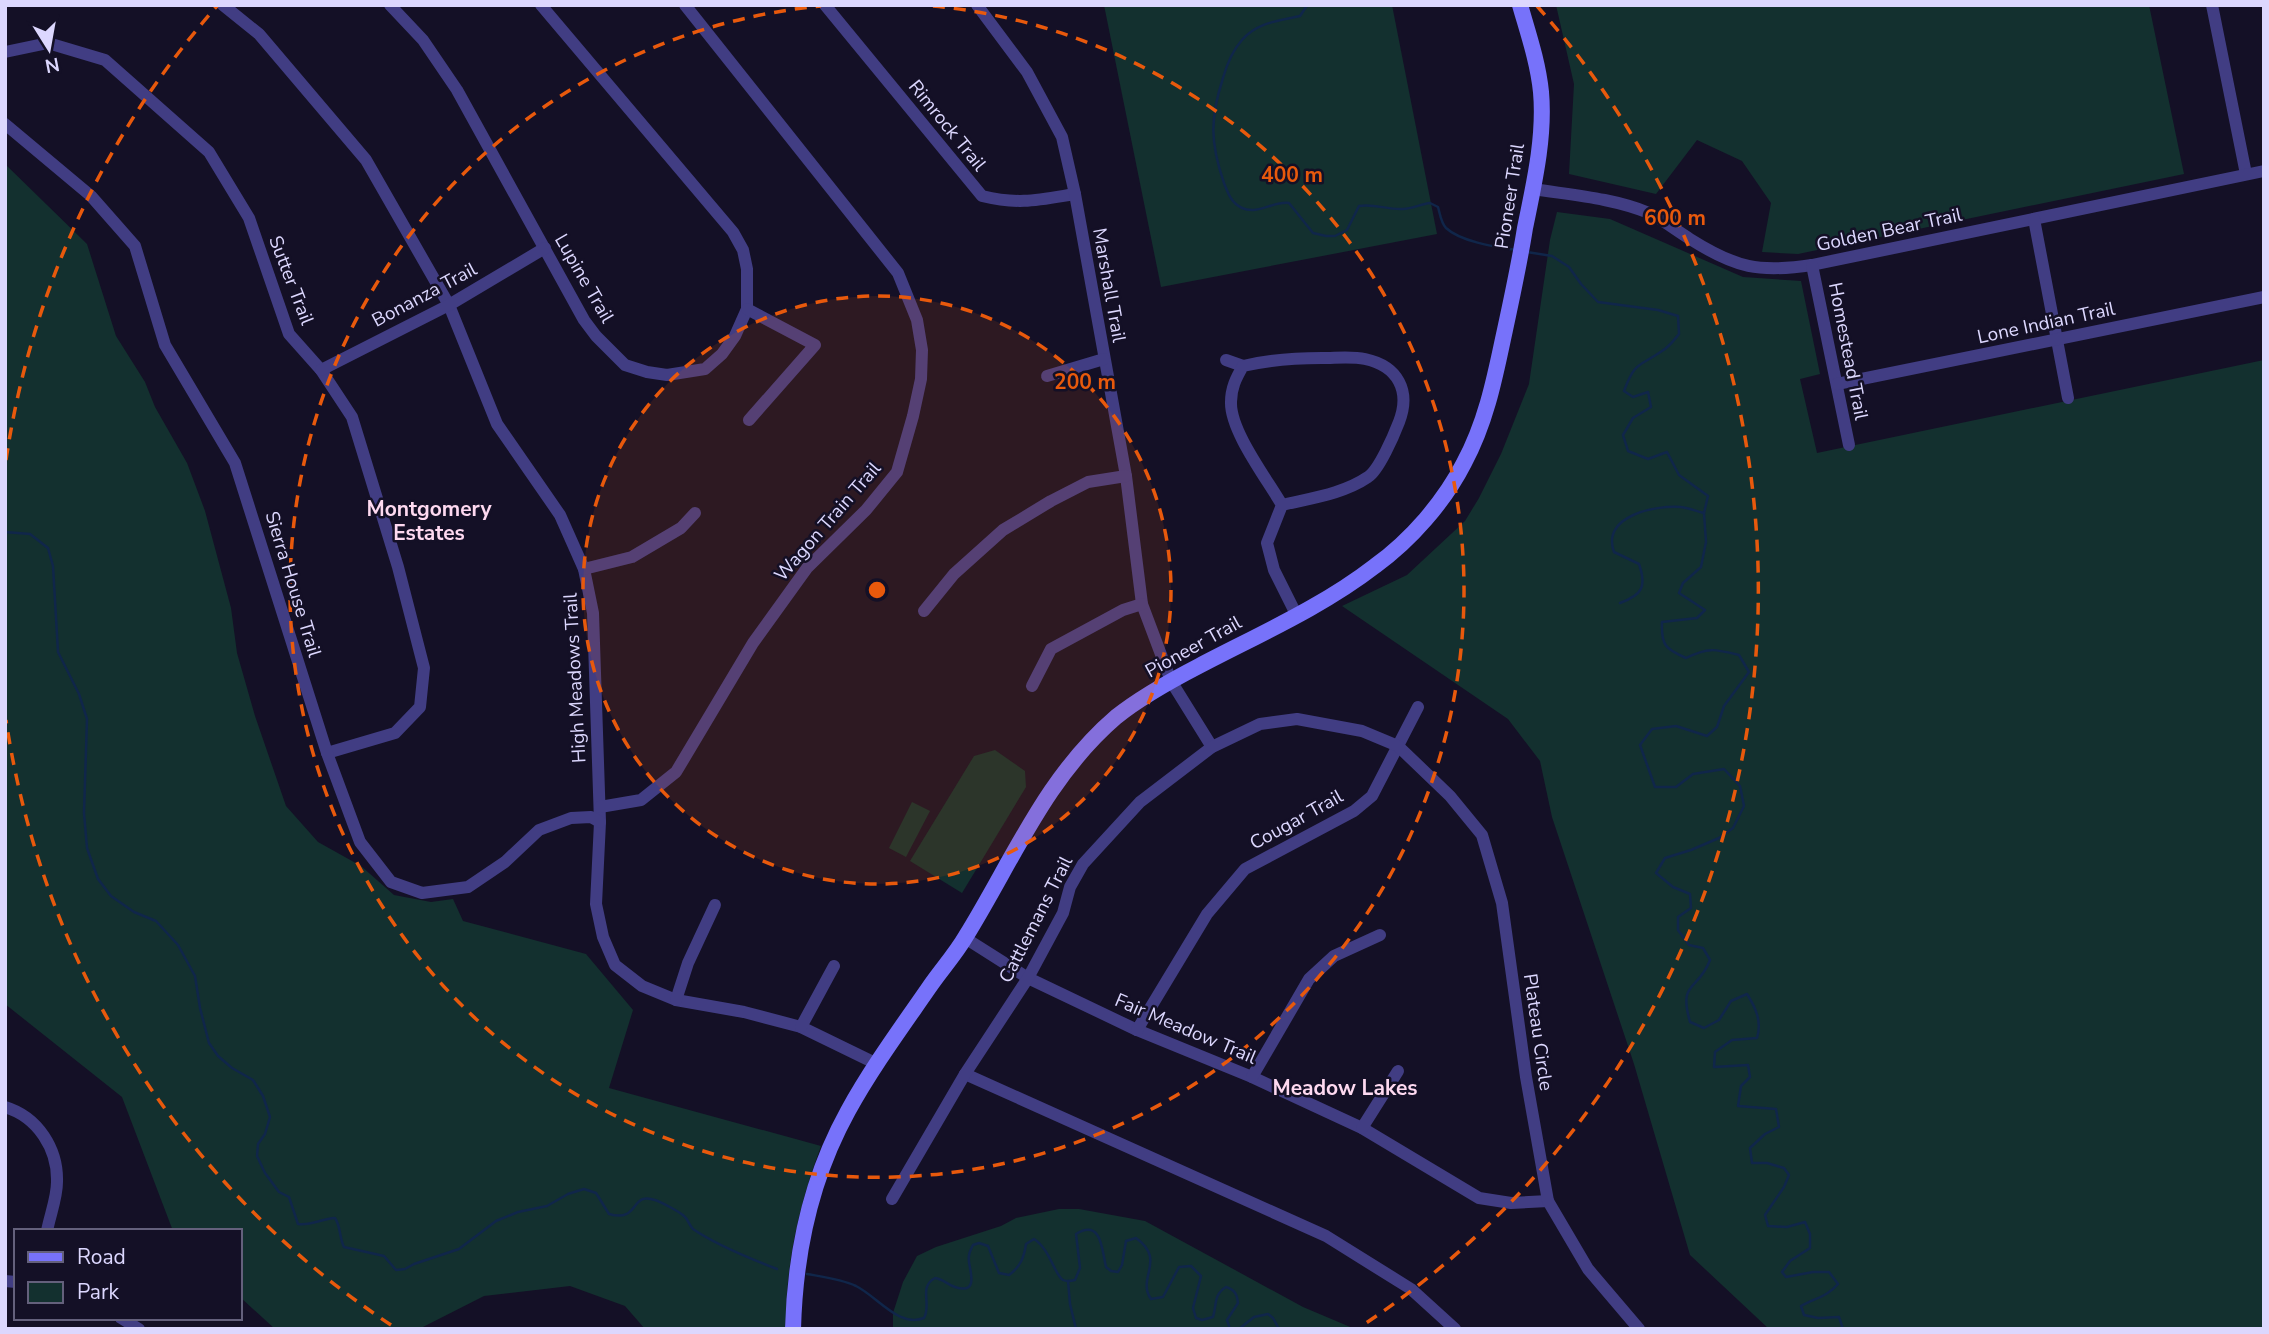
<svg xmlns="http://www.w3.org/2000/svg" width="2269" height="1334" font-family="'Nunito Sans',sans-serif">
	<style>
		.green { fill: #13302f }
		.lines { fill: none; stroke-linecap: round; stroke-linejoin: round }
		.stream { stroke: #10264a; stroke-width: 2.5 }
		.minor { stroke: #413d83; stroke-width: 12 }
		.secondary { stroke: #7772fa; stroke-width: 16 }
		.ring { fill: none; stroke: #e8590c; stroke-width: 3.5; stroke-dasharray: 12 9 }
		.labels { text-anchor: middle; stroke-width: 5; stroke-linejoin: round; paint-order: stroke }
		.street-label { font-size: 19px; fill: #dcd7fe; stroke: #141026 }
		.neighbourhood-label { font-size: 21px; font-weight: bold; fill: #fed9f0; stroke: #141026 }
		.centre { fill: #e8590c; stroke: #141026; stroke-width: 3.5 }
		.ring-label { font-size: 21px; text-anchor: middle; font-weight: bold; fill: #e8590c; stroke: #141026; stroke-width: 5; stroke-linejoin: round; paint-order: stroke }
	</style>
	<rect width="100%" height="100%" fill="#141026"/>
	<g class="green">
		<polygon points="1104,5 1392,5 1437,234 1161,287"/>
		<polygon points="1556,5 2149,5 2184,174 1798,254 1762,252 1771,203 1742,161 1697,140 1656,194 1569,174 1574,84"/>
		<path d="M5 164 87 244 116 336 145 382 155 407 187 463 205 511 231 608 237 653 255 716 286 806 318 842 361 866 394 895 431 902 453 899 463 921 586 954 633 1010 609 1088 821 1146C799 1205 785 1265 786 1329H645L625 1306 570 1286 484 1296 419 1329H275L240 1297V1231H173L122 1097 5 1004Z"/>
		<polygon points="1557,212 1610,219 1743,277 1801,281 1820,374 1800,379 1817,453 2264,360 2264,1329 1769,1329 1690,1255 1634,1064 1552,817 1540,761 1508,719 1342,606 1407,575 1465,521 1479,498 1501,454 1529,384 1550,240"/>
		<polygon points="995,750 1025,771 1026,787 962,893 910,861 974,756"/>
		<polygon points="912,802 930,811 906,857 889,848"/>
		<polygon points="1059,1209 1079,1209 1145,1221 1303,1307 1355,1329 893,1329 893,1313 903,1282 917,1256 936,1247 1001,1226 1016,1218"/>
	</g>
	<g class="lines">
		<g class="stream">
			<path d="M1303 5 1306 7 1300 16C1279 21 1257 22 1242 40 1232 51 1227 64 1223 78 1210 118 1210 143 1224 183 1228 193 1231 203 1242 208 1258 215 1273 201 1289 203L1313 233 1326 236H1335L1347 230 1359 206C1374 203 1387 210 1403 209 1412 209 1421 204 1430 203L1438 207C1440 214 1441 223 1446 228 1461 242 1497 247 1516 250"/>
			<path d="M1527 252 1552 256 1569 267 1581 284 1598 302 1658 310 1678 316 1679 334C1674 340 1669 347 1662 351 1639 367 1635 361 1624 391L1633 397 1648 392 1651 407 1633 418 1623 435 1628 451 1648 459 1667 452 1679 475 1708 496 1704 513 1706 542 1701 567 1683 583 1679 593 1705 610 1697 618 1662 622C1661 645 1665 649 1686 658 1708 647 1715 649 1739 655L1749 672 1724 706 1717 727 1707 736 1676 726 1652 729 1640 745 1655 787H1676L1693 774 1724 769 1740 786 1744 806 1733 828 1719 838 1691 850 1665 858 1656 873 1673 887 1690 894 1691 908 1678 917V930L1689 945 1703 948 1710 960C1698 992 1678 980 1690 1022L1704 1028 1719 1020 1731 1001 1747 994C1756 1008 1762 1022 1757 1038L1732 1040 1715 1052 1714 1067 1748 1065 1750 1077 1741 1086 1738 1106 1776 1109 1779 1127 1765 1134 1750 1148 1752 1163H1767L1784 1168 1789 1175 1784 1187 1765 1215 1768 1226 1787 1227 1805 1222 1810 1234V1248L1790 1261 1782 1272 1786 1277 1813 1272H1829L1838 1284C1827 1297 1815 1298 1801 1306L1804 1315 1818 1318 1839 1317 1843 1329"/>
			<path d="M5 532 30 534 48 548 53 566 58 652 79 694 87 719 84 813 87 848 98 879 111 896 134 912 156 921 178 945 195 976 200 1008 209 1043 218 1056 232 1068 253 1080 263 1096 270 1117 265 1134 258 1144 257 1156 265 1173 279 1192 289 1197 298 1224C311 1226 321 1219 335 1218 341 1227 339 1237 344 1247L384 1256 396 1270 405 1269 414 1264 459 1249 496 1221 518 1212 547 1206 568 1194 584 1189 596 1193 609 1214C640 1223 630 1191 655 1200 661 1202 680 1212 684 1216 688 1219 689 1225 693 1229 716 1245 751 1259 777 1269"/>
			<path d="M1620 603C1642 595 1647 587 1639 564L1614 552C1601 516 1655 505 1681 507 1689 508 1696 511 1704 513"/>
			<path d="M807 1274C824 1277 841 1279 856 1286 878 1297 899 1328 924 1318 932 1304 918 1287 935 1278 943 1279 948 1285 955 1287 979 1295 970 1271 969 1262 968 1255 970 1251 973 1245L979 1243 988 1246 999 1273 1009 1275C1020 1267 1024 1258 1026 1244L1034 1239C1050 1249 1055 1276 1063 1280 1067 1282 1071 1281 1075 1280L1080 1268 1076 1234C1102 1218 1102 1251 1106 1267L1111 1271 1118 1272 1122 1265 1126 1241 1136 1238C1167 1260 1136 1278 1151 1299L1163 1297 1179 1267 1191 1266 1201 1276 1193 1308 1196 1318 1202 1320 1213 1317C1217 1305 1213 1295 1226 1287 1235 1290 1237 1294 1238 1303L1227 1320 1230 1329"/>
			<polyline points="1068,1281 1070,1304 1076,1329"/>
			<polyline points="1239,1329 1254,1317 1268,1314 1273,1318 1279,1329"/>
		</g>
		<g class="minor">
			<polyline points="223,5 259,34 366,160 449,305 497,424 560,515 584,569 593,613 600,822 596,904 603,937 615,965 642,986 676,1000 744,1012 801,1027 877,1064"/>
			<polyline points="390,5 423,40 457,90 584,320 596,336 625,365 647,372 667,375 705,369 722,354 735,336 747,309 747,269 743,250 733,232 541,5"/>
			<path d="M825 5 982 196C1019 205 1038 200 1075 194"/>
			<polyline points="977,5 1027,72 1062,137 1075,194 1126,476 1142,604 1171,681 1212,747"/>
			<polyline points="2212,5 2246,174"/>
			<polyline points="5,52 48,43 105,60 209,152 249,218 289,334 321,370 352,417 398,567 424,668 420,707 395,733 327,753"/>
			<polyline points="5,124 91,196 135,246 165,345 235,463 327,753 360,842 391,882 422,893 468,887 505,862 539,830 571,818 591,817 600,822"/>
			<path d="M1533 189C1571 195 1613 198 1649 213 1663 220 1677 231 1690 239 1736 268 1759 273 1812 265L2264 171"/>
			<polyline points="2034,219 2068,398"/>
			<polyline points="1812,265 1849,445"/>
			<polyline points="747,309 815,345 749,420"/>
			<polyline points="1226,360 1243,366"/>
			<polyline points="321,370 449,305 545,248"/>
			<polyline points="1047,376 1104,359"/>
			<polyline points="1837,384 2264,297"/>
			<path d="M1282 505C1267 479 1230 431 1231 402 1231 388 1236 378 1243 366 1269 360 1295 358 1322 358 1336 358 1352 356 1365 359 1398 366 1411 391 1399 422 1394 435 1379 470 1368 477 1343 494 1311 498 1282 505L1267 543 1274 570 1296 614"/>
			<polyline points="584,569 632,557 681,528 695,513"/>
			<polyline points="924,611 954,574 1003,530 1051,501 1088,482 1126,476"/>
			<polyline points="1032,686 1051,649 1123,610 1142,604"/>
			<polyline points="600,807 641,800 676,772 753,643 807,568 866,510 897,472 913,416 921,379 922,350 917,320 898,273 685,5"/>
			<polyline points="965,938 1028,978 1137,1030 1252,1077 1362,1128 1479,1198 1511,1203 1548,1201"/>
			<polyline points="676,1000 688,963 715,905"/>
			<polyline points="801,1027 834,966"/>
			<polyline points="1137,1030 1207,914 1245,869 1354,811 1372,796 1418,707"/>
			<polyline points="965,1074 1326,1236 1411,1289 1455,1329"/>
			<polyline points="1252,1077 1309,979 1334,956 1380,935"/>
			<path d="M5 1107C38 1117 58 1149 57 1182 57 1198 50 1215 47 1231"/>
			<polyline points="1362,1128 1398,1071"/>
			<polyline points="892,1199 965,1074 1028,978 1063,913 1070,887 1083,864 1140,802 1212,747 1260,724 1297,719 1362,731 1398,746 1450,796 1482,835 1502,903 1526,1077 1548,1201 1588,1269 1639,1329"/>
			<polyline points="5,1281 16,1282"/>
			<polyline points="121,1318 139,1329"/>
		</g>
		<path class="secondary" d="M793 1329C795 1253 811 1178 848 1111 871 1069 901 1028 928 989 940 971 955 955 966 936 1013 860 1046 777 1116 717 1141 697 1170 681 1199 666 1258 635 1322 607 1375 566 1411 540 1444 502 1464 463 1485 424 1494 382 1503 339 1511 302 1519 266 1525 228 1534 184 1545 137 1541 92 1538 62 1528 33 1520 5"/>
	</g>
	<circle cx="877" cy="590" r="294" fill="#e8590c" fill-opacity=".12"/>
	<g class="ring">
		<circle cx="877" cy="590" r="294"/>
		<path d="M933 6A587 587 0 1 1 821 6"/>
		<path d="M391 1325A881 881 0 0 1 6 720M6 460A881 881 0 0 1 217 6M1537 6A881 881 0 0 1 1363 1325"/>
	</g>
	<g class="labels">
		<g class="street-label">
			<text transform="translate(948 125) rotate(51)" y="7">Rimrock Trail</text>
			<text transform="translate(1509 196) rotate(-81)" y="7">Pioneer Trail</text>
			<text transform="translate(1889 229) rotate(-12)" y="7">Golden Bear Trail</text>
			<text transform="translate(585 278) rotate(60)" y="7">Lupine Trail</text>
			<text transform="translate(292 280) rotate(69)" y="7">Sutter Trail</text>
			<text transform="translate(1110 285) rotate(80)" y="7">Marshall Trail</text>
			<text transform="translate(424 294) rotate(-28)" y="7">Bonanza Trail</text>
			<text transform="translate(2046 322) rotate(-12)" y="7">Lone Indian Trail</text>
			<text transform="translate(1849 351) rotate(79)" y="7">Homestead Trail</text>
			<text transform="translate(827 521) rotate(-49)" y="7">Wagon Train Trail</text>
			<text transform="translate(294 584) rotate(73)" y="7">Sierra House Trail</text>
			<text transform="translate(1193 646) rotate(-29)" y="7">Pioneer Trail</text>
			<text transform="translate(574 678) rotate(-93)" y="7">High Meadows Trail</text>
			<text transform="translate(1296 819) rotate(-29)" y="7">Cougar Trail</text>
			<text transform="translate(1035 919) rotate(-63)" y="7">Cattlemans Trail</text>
			<text transform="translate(1186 1028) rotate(23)" y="7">Fair Meadow Trail</text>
			<text transform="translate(1539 1032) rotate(82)" y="7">Plateau Circle</text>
		</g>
		<g class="neighbourhood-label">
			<text x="429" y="516">Montgomery<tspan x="429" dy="24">Estates</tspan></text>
			<text x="1345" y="1095">Meadow Lakes</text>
		</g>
	</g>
	<circle cx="877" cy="590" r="10" class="centre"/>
	<g class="ring-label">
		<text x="1292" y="182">400 m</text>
		<text x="1675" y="225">600 m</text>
		<text x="1085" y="389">200 m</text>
	</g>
	<rect width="2269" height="1334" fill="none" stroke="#dcd7fe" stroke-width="14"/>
	<rect x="14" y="1229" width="228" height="91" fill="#141026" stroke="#64607c" stroke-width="2"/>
	<rect x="28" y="1252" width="35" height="10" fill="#7772fa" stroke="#64607c" stroke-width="2"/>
	<text x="77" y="1264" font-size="21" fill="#dcd7fe">Road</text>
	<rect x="28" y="1282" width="35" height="21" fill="#13302f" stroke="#64607c" stroke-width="2"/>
	<text x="77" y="1299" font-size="21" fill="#dcd7fe">Park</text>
	<g transform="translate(49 49) rotate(169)" stroke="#141026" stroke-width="5" paint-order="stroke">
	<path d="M0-5L12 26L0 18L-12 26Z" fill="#dcd7fe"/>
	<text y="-10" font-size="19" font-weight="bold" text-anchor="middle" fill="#dcd7fe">N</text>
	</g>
</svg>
